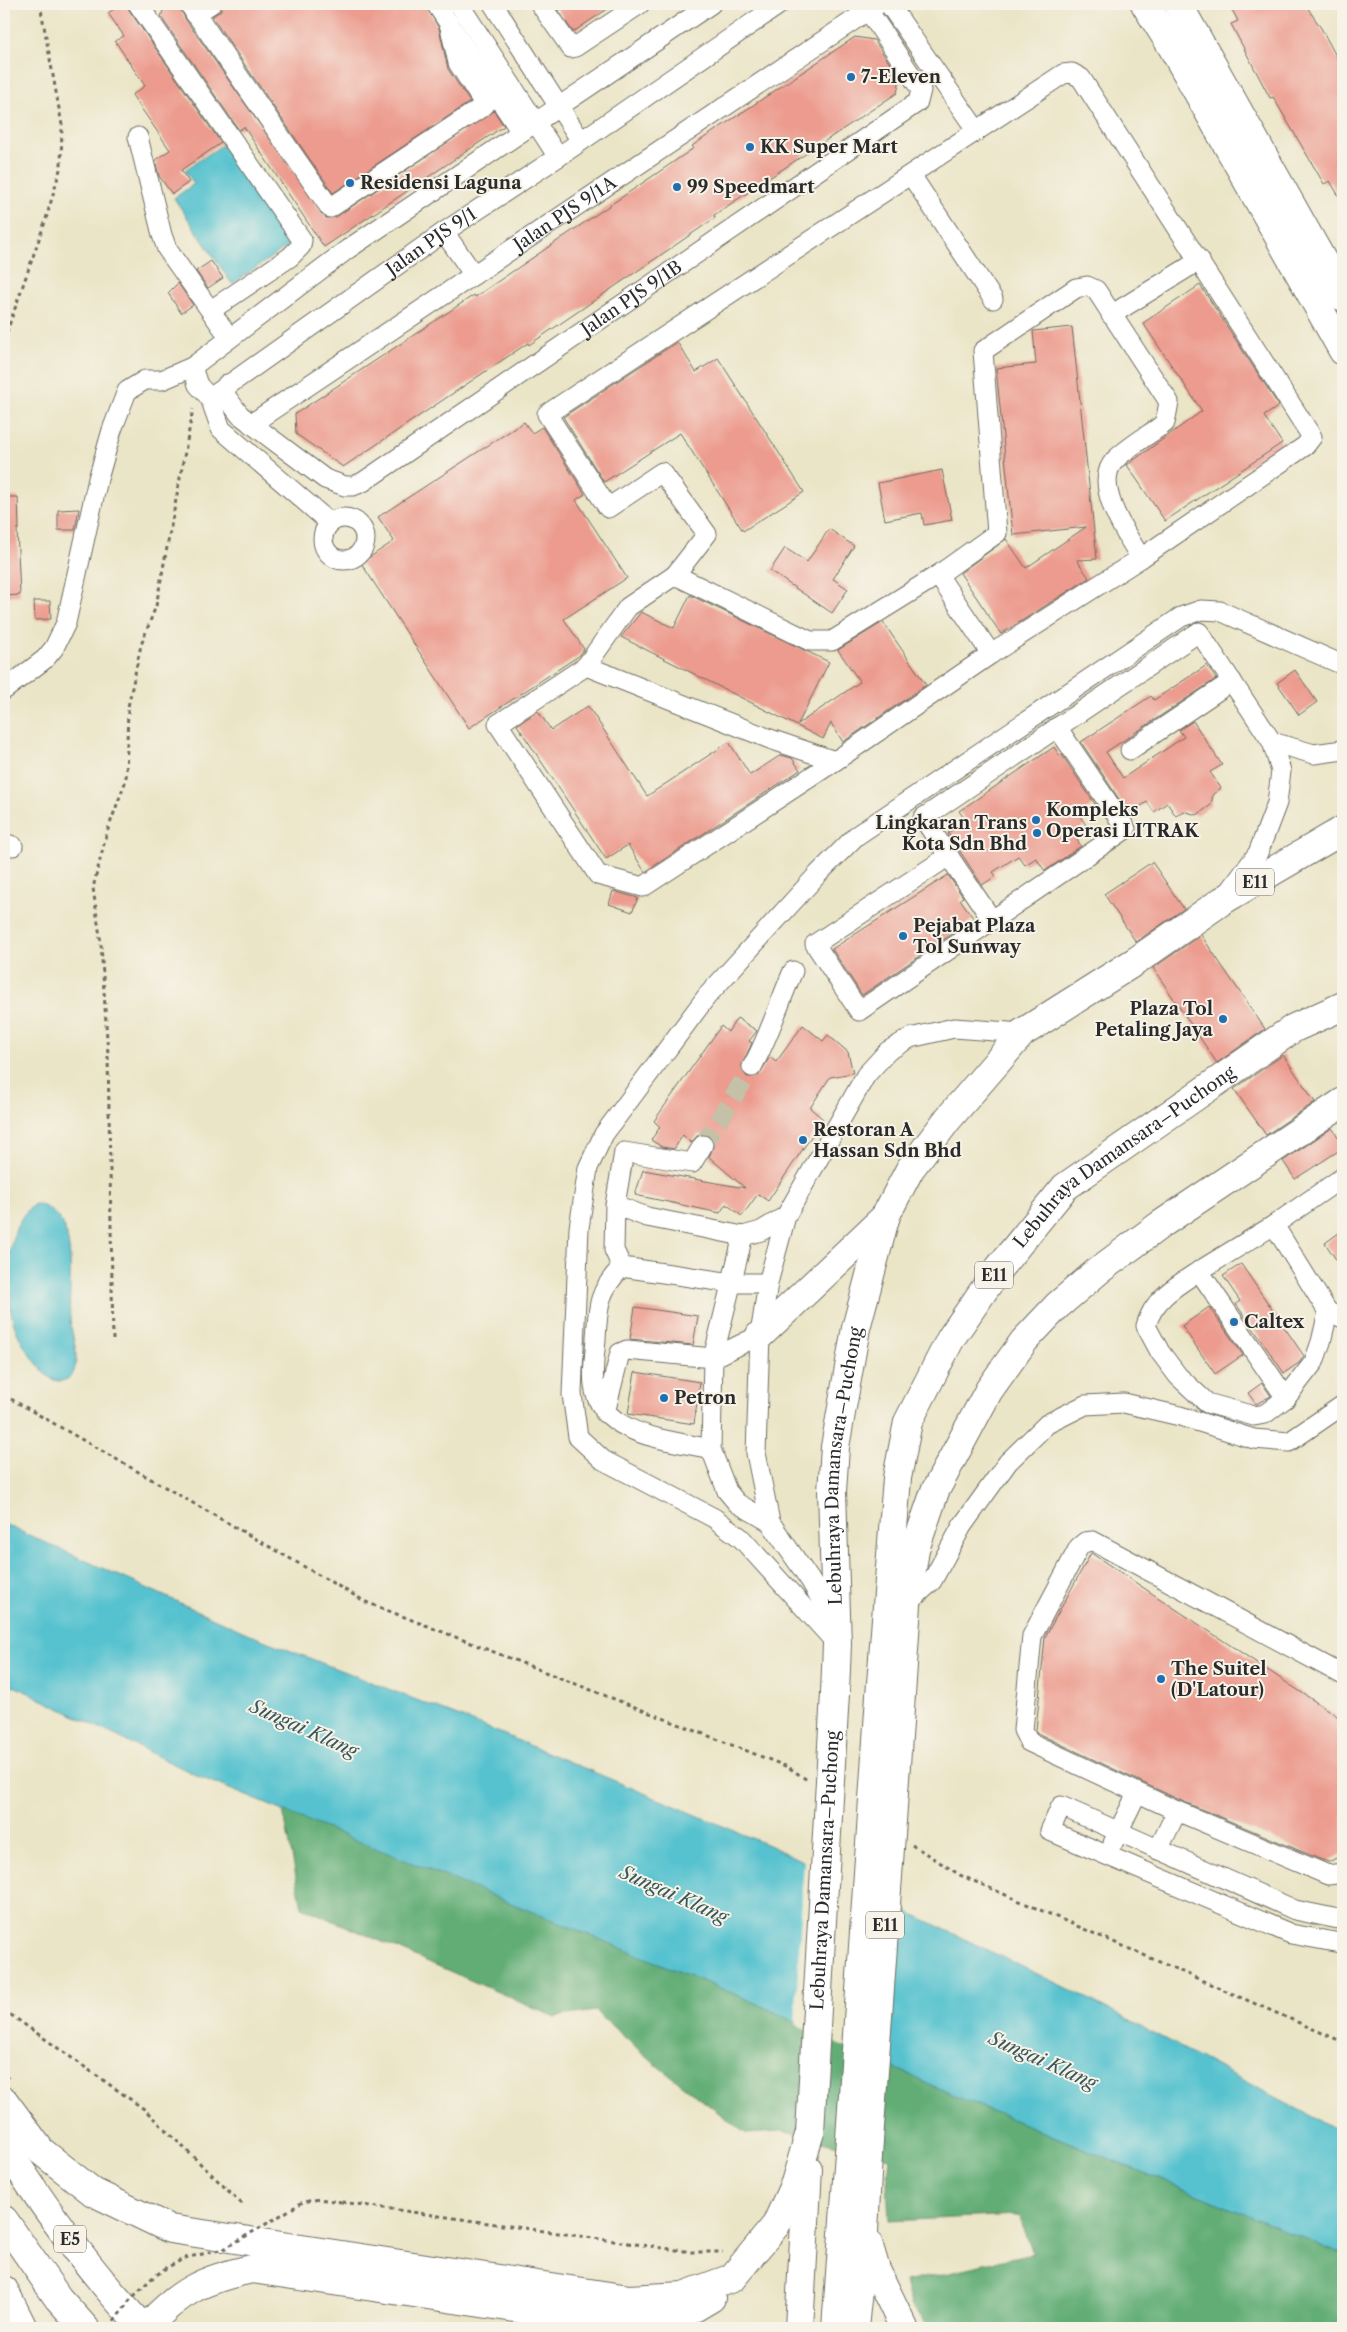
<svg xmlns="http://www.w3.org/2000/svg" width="1347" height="2332" font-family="'Libre Caslon Text',serif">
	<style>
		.forest { fill: #62ad76; stroke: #466c50 }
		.water { fill: #56c2cf; stroke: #40767d }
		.pier { fill: #ebe5c7 }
		.building { fill: #ec9b8e }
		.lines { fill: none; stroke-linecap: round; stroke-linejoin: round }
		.minor-tunnel { stroke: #c5c0a8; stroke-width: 19; stroke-dasharray: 19 9; stroke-linecap: butt }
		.minor-casing { stroke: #6e6c62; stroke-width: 21 }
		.highway-casing { stroke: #6e6c62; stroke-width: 30 }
		.path { stroke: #6e6c62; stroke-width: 3; stroke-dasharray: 4 4; stroke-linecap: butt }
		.minor { stroke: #fff; stroke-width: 19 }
		.highway { stroke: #fff; stroke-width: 28 }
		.highway-bridge-casing { stroke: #6e6c62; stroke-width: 30; stroke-linecap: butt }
		.path-bridge { stroke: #6e6c62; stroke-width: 3; stroke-dasharray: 4 4; stroke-linecap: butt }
		.highway-bridge { stroke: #fff; stroke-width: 28 }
		.poi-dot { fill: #1f6fb2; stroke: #f7f3e8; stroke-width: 2 }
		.labels { text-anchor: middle; stroke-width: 4; stroke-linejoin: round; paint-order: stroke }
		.shield { fill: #f7f3e8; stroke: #686764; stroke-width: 1 }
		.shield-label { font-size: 16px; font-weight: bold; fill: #2b2b2b }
		.poi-label { font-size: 18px; font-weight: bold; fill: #2b2b2b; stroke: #f7f3e8; text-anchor: start }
		.street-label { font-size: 18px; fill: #2b2b2b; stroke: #f7f3e8 }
		.water-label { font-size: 19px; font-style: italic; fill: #38585c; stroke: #f7f3e8 }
	</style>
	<rect width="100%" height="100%" fill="#f7f3e8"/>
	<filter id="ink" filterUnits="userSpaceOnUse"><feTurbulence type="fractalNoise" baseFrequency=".02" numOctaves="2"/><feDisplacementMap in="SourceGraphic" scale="10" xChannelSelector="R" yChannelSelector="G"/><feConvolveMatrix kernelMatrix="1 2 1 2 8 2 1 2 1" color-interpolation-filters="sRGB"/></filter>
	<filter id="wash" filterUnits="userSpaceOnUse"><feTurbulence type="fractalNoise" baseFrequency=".0096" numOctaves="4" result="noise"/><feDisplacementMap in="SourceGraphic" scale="20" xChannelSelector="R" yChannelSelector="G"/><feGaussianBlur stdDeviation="1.12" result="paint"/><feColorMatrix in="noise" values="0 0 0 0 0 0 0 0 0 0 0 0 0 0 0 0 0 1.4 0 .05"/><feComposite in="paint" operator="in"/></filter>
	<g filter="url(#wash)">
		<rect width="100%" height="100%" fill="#ebe5c7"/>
		<polygon class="forest" points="283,1810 742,1997 960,2098 1343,2254 1343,2328 928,2328 911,2304 905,2282 1033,2253 1019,2215 889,2221 887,2184 890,2158 782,2131 745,2133 655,2064 595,2011 555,2017 302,1907"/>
		<g class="water">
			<polygon points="222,145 289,245 232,284 174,198 194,184 185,170"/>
			<path d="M35 1204C83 1212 67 1283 70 1318 71 1334 80 1355 74 1371 72 1377 65 1381 60 1381 50 1381 45 1373 39 1366 30 1355 20 1341 15 1327 4 1295 3 1224 35 1204Z"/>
			<polygon points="4,1524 258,1638 488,1728 773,1847 1083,1996 1343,2133 1343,2254 960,2098 742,1997 200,1777 4,1681"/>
		</g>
		<polygon class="pier" points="804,1859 897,1904 888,2067 795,2024"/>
		<g id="blocks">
			<g class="building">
				<polygon points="122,4 127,4 129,10 221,143 181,170 189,182 172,194 159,176 155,160 170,150 132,95 145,86 115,41 124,36 108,13"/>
				<polygon points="165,4 178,4 186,20 326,218 336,217 494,111 504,126 324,247 244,127 239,130 161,17"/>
				<polygon points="222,4 425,4 439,28 448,69 470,102 333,193 212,17 221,10"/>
				<polygon points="554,4 615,4 573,32"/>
				<polygon points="1229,4 1305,4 1321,28 1343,69 1343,203 1330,181 1324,184 1273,97 1270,98 1231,24 1238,21"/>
				<polygon points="855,37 874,40 900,79 897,93 714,215 715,218 529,345 528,343 343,467 296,434 295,414 474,295 475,297 694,148 692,146"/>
				<polygon points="211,261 223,278 208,288 196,271"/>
				<polygon points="178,283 193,305 181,313 168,293"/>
				<polygon points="1200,285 1279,406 1264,416 1282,443 1165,521 1127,465 1202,411 1143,323"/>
				<polygon points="1072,327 1097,559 1077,560 1089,578 1001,634 960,573 1006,539 1026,568 1086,527 1013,535 996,368 1036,364 1033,331"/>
				<polygon points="677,342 696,372 718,358 804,492 743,531 680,433 604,482 563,417"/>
				<polygon points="524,422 532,433 542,427 585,494 576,500 627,578 564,619 584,649 580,655 469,728 361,563 394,541 378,517"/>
				<polygon points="942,470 952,520 924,525 922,513 885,520 878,483"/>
				<polygon points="4,497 18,497 19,529 17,529 20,595 4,596"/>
				<polygon points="79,509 75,530 58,530 58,510"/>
				<polygon points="829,529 854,546 833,579 848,589 832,613 770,571 785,548 807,562"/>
				<polygon points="690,595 829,662 798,724 860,682 838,650 883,622 926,685 843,742 831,723 823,739 621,637 641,612 674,628"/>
				<polygon points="34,601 50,601 51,619 35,620"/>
				<polygon points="1207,665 1216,679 1106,752 1123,778 1184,737 1179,730 1193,721 1222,765 1210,772 1221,788 1213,794 1211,805 1197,815 1183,811 1176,816 1167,803 1154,812 1147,802 1129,814 1081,742 1151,696 1154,700"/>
				<polygon points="1295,670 1317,702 1299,715 1277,683"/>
				<polygon points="588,706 647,796 729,742 750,775 781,755 792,758 800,770 645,872 628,845 606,859 517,725 538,711 551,730"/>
				<polygon points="1054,747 1060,756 1062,755 1095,804 1079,815 1086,825 1073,834 1081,846 1045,871 1036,858 1025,865 1018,856 993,872 996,876 982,885 948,833 966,821 959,811"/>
				<polygon points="1152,862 1184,909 1136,942 1104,894"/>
				<polygon points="948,875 963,897 960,899 974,919 862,995 832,949"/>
				<polygon points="613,891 638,898 632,912 609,904"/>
				<polygon points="1201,935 1265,1029 1217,1063 1153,968"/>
				<polygon points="737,1018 757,1031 749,1041 752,1043 741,1067 747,1077 758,1076 770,1057 776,1062 803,1025 823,1041 828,1035 848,1052 853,1073 830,1077 810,1108 823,1119 768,1201 758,1194 742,1216 726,1204 720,1213 635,1195 643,1170 745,1188 709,1157 714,1145 708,1135 698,1135 691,1143 683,1135 674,1149 662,1147 651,1140 660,1127 654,1121 721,1026 728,1032"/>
				<polygon points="1283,1055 1315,1102 1266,1135 1234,1089"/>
				<polygon points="1332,1128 1343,1144 1343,1148 1295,1179 1283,1161"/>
				<polygon points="1343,1230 1343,1270 1325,1243"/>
				<polygon points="1241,1264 1304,1356 1299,1363 1284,1373 1236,1304 1240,1301 1223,1276"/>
				<polygon points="635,1307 698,1316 693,1345 630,1339"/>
				<polygon points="1209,1307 1243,1355 1215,1374 1182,1326"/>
				<polygon points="635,1372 700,1382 694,1424 628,1414"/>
				<polygon points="1262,1383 1271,1396 1256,1404 1248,1393"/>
				<polygon points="1091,1553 1343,1720 1343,1854 1329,1862 1322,1860 1182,1801 1037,1733 1036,1730 1045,1637"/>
			</g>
		</g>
	</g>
	<g filter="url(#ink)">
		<use href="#blocks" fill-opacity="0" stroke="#6e6c62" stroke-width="1"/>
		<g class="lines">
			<polyline class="minor-tunnel" points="703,1145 752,1067"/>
			<g class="minor-casing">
				<g id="minor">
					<polyline points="138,4 302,240 301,246 290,257 211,310"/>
					<polyline points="189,4 330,208 485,105 458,63 449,23"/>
					<polyline points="436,4 521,132"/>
					<polyline points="459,4 558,157"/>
					<polyline points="493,4 581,141"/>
					<polyline points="540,4 571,48 575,47 640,4"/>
					<polyline points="889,4 977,131"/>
					<polyline points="195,14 211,4"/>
					<polyline points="138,137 162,235 167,249 229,337"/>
					<polyline points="911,175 993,299"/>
					<polyline points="444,232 474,275"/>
					<polyline points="1111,315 1200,260"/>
					<polyline points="192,367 198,385 210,398 221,429 330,523"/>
					<path id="s1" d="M227 384 225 395 240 415 325 479 345 486H353L363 482 918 102 921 90 868 10"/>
					<path id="s2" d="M210 398 444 232 558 157 780 4"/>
					<path id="s3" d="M251 424 878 4"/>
					<circle cx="344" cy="539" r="21"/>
					<polyline points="675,575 707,534 662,472 608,508 547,414 1063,74 1072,73 1081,78 1312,437 1305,446 1141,558 991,654 835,761 643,887 598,875 498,724 586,666 770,739 835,761"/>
					<path d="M991 654 938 575 997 533 983 351 1076 288 1087 286 1096 290 1169 402 1165 423C1149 435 1129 446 1115 460 1091 484 1128 537 1141 558"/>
					<polyline points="586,666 628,607 675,575 810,641 832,641 938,575"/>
					<polyline points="4,690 45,659 54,648 66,623 98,479 112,430 127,391 145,380 162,380 192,367 348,249 711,4"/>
					<polyline points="1272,742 1314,754 1343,750"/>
					<polyline points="1130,750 1232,681"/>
					<polyline points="4,843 13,846"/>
					<polyline points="949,856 815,944 859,1011 1126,829 1057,727"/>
					<polyline points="992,920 923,818 1199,632 1272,742 1281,771 1277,803 1258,853 1229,892"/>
					<path d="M752 1067C769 1037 779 1003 793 971"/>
					<polyline points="1343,1177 1274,1225 1328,1312 1343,1318"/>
					<polyline points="615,1205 624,1152 692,1163 703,1145"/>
					<polyline points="1274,1225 1199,1271 1286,1398 1314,1362 1321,1342 1328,1312"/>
					<polyline points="743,1236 713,1358 711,1449 727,1491 737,1503 770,1522"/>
					<path d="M622 1267C598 1291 598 1306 596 1339 595 1353 592 1370 594 1385 600 1436 671 1440 711 1449"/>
					<path d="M1199 1271C1176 1286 1153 1299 1146 1326L1160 1352 1178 1376 1207 1403 1254 1416 1265 1414 1286 1398"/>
					<polyline points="768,1283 732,1283 622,1267 614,1250 615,1205 647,1217 743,1236 761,1231 786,1216"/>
					<polyline points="605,1413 620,1353 627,1350 713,1358 760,1335"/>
					<polyline points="907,1604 932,1581 962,1526 1008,1462 1047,1424 1085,1405 1124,1403 1180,1416 1254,1439 1289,1442 1343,1405"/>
					<polyline points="834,1622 810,1580 770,1522 756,1453 760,1335 768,1283 786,1216 866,1075 888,1051 910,1038 954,1028 1022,1033"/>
					<polyline points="837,1644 741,1538 714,1518 603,1460 578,1437 572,1394 579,1228 588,1168 604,1134 707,996 818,874 856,836 1181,617 1201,610 1220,611 1343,665"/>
					<polyline points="1343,1675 1093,1541 1085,1542 1079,1547 1032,1636 1023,1730 1029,1742 1177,1811 1328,1875 1343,1873"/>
					<polyline points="1113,1843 1137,1793"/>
					<polyline points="1158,1850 1177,1811"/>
					<polyline points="1340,1943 1291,1934 1050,1831 1061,1806 1295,1910 1343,1920"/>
				</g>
			</g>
			<g class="highway-casing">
				<g id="highway">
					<polyline points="1145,4 1171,45 1343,351"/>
					<polyline points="1178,4 1343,297"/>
					<polyline points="760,1335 886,1216"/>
					<path id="s4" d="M835 1693 837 1644 832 1491 835 1447 856 1328 886 1215 910 1169 948 1119 1022 1033 1136 961 1222 901 1343 830"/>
					<polyline points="901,1695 907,1604 915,1549 935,1491 989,1390 1024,1341 1057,1306 1098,1271 1160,1225 1343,1102"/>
					<path id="s5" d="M880 1696 897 1478 908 1422 951 1338 999 1268 1065 1187 1294 1028 1343 1006"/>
					<polyline points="4,2101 41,2151 93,2192 170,2229 629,2299 683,2296 732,2278 776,2225 795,2183 810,2132"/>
					<path d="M4 2145C45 2209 91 2273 143 2328"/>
					<polyline points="4,2220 58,2298 85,2328"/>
					<polyline points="868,2243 876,2270 904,2328"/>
					<polyline points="4,2290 23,2328"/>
					<path d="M146 2328C179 2291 204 2279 252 2269L636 2326 684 2314 711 2298"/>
					<polyline points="799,2328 808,2169"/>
					<polyline points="836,2328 849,2153"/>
					<polyline points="854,2328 864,2232 868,2155"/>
				</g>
			</g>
			<g class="path">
				<polyline points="4,340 46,219 61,166 62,125 40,4"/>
				<polyline points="113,1340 108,1055 101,944 93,888 107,832 126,780 128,707 141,645 156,606 193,409"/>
				<polyline points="4,1395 366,1602 788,1767 807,1780"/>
				<polyline points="912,1845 960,1875 1343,2042"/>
				<polyline points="4,2010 144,2109 242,2204"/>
				<polyline points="4,2070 8,2078"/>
				<polyline points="342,2202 691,2252 723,2252"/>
			</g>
			<use href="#minor" class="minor"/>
			<use href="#highway" class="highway"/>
			<g class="highway-bridge-casing">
				<g id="highway-bridge">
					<path id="s6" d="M810 2132 835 1693"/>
					<polyline points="849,2153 880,1696"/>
					<polyline points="868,2155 901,1695"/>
				</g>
			</g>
			<polyline class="path-bridge" points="109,2328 130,2300 151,2279 166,2268 185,2258 224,2249 303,2202 319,2199 342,2202"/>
			<use href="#highway-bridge" class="highway-bridge"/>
		</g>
	</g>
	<g class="poi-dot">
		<circle cx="851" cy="77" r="5"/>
		<circle cx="750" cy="147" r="5"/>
		<circle cx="350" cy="183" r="5"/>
		<circle cx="677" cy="187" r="5"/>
		<circle cx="1036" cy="820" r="5"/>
		<circle cx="1037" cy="833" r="5"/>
		<circle cx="903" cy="936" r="5"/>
		<circle cx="1223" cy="1019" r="5"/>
		<circle cx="803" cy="1140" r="5"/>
		<circle cx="1234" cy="1322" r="5"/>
		<circle cx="664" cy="1398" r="5"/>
		<circle cx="1161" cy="1679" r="5"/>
	</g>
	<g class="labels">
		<g class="shield">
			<rect x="1236" y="868.5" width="38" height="27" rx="4"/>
			<rect x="975" y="1261.5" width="38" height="27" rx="4"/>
			<rect x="866" y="1911.5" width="38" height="27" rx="4"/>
			<rect x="54" y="2225.5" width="32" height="27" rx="4"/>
		</g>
		<g class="shield-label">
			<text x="1255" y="888">E11</text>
			<text x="994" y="1281">E11</text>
			<text x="885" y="1931">E11</text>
			<text x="70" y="2245">E5</text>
		</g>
		<g class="poi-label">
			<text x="861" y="83">7-Eleven</text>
			<text x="760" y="153">KK Super Mart</text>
			<text x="360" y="189">Residensi Laguna</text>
			<text x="687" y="193">99 Speedmart</text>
			<text x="1046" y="816">Kompleks<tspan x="1046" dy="21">Operasi LITRAK</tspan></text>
			<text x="1027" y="829" text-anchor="end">Lingkaran Trans<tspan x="1027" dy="21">Kota Sdn Bhd</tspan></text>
			<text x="913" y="932">Pejabat Plaza<tspan x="913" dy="21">Tol Sunway</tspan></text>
			<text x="1213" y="1015" text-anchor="end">Plaza Tol<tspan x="1213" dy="21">Petaling Jaya</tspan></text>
			<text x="813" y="1136">Restoran A<tspan x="813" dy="21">Hassan Sdn Bhd</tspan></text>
			<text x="1244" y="1328">Caltex</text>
			<text x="674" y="1404">Petron</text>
			<text x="1171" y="1675">The Suitel<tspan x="1171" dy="21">(D'Latour)</tspan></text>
		</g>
		<g class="street-label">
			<text dy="6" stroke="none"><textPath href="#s3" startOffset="378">Jalan PJS 9/1A</textPath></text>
			<text dy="6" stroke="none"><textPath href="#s2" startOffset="271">Jalan PJS 9/1</textPath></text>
			<text dy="6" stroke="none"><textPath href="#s1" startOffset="508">Jalan PJS 9/1B</textPath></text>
			<text dy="6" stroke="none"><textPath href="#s5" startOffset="624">Lebuhraya Damansara–Puchong</textPath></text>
			<text dy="6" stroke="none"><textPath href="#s4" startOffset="228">Lebuhraya Damansara–Puchong</textPath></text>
			<text dy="6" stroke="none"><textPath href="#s6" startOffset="262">Lebuhraya Damansara–Puchong</textPath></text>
		</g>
		<g class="water-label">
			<text transform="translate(304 1728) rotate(24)" y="7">Sungai Klang</text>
			<text transform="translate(674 1894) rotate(24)" y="7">Sungai Klang</text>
			<text transform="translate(1043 2060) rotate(24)" y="7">Sungai Klang</text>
		</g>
	</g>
	<rect width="1347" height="2332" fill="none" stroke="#f7f3e8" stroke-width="20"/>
</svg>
